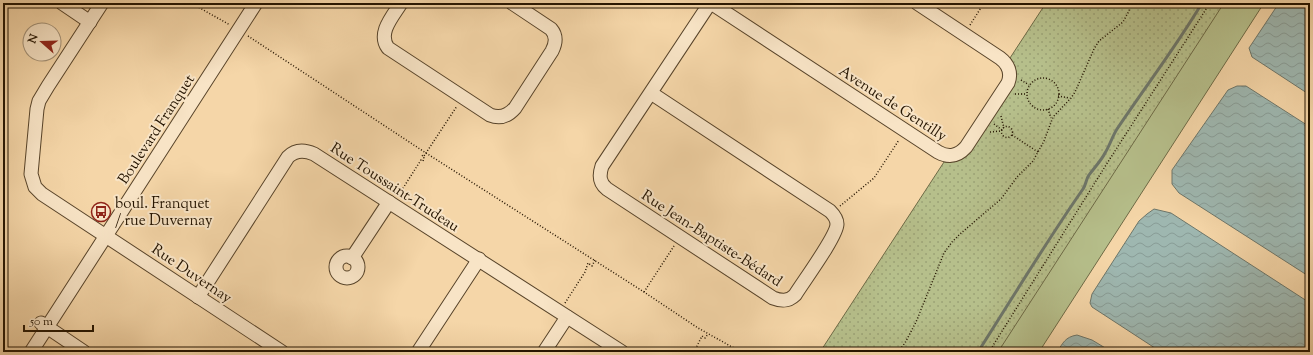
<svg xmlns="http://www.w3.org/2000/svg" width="1313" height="355" font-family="'Sorts Mill Goudy',serif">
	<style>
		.grass { fill: #b6bf8b; stroke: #6d6a46 }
		.park { fill: url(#park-dots); stroke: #6d6a46 }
		.water { fill: url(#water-waves); stroke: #6d766a }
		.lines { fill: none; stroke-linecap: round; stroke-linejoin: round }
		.stream { stroke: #6d766a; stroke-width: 3 }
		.minor-casing { stroke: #58442a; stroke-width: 15 }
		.path { stroke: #241400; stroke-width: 1.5; stroke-dasharray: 1 2; stroke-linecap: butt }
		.minor { stroke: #f8e4c6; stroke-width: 13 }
		.labels { text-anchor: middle; stroke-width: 4; stroke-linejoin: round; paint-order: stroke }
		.street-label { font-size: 15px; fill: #241400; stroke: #f8e4c6 }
		.poi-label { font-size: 15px; fill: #241400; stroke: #f8e4c6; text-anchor: start }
	</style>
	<defs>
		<pattern id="park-dots" width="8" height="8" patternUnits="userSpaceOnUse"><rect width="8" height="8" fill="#b6bf8b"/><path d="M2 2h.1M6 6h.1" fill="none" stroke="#9ca376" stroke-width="1.8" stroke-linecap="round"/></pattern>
		<pattern id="water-waves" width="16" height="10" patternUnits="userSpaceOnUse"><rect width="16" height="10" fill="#9eb7b0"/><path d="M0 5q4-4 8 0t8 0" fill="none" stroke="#889c96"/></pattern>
	</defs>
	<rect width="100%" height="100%" fill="#f5d6a8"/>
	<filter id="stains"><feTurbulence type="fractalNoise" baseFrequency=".005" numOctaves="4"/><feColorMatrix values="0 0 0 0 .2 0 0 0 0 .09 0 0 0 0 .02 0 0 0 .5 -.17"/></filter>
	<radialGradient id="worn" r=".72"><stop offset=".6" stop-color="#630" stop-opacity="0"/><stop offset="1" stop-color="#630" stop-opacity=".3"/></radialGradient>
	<polygon class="grass" points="1149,3 1264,3 1039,352 924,352"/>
	<path class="park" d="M1046 3H1224L998 352H820L944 162C955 163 962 159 970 152L1013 87 1016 73 1015 66 1010 58Z"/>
	<g class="water">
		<polygon points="1279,3 1310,3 1310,95 1252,57 1249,48"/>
		<polygon points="1237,86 1246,86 1310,127 1310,277 1179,193 1172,184 1172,170 1228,90"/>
		<polygon points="1154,209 1171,213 1310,303 1310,352 1161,352 1092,307 1090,303 1092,294 1139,221 1147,214"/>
		<path d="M1077 335 1092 340 1112 352H1057C1063 343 1065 337 1077 335Z"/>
	</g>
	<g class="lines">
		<path class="stream" d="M978 352C1013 297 1046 242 1083 189 1086 185 1086 179 1089 175 1094 168 1101 161 1105 153 1110 145 1112 137 1117 129 1145 87 1176 47 1202 3"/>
		<g class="minor-casing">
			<g id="minor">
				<polyline points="62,3 90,22"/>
				<polyline points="102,3 48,86 39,101 37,109 31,174 35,187 42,194 282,352"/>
				<path d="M401 3C393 16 377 33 388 48L490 115C500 119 508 116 515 108L552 51C556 43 557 36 551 29L512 3"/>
				<path d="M711 3 938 152C949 158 958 156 966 147L1008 83C1012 73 1008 64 1000 58L917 3"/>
				<path d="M651 93 830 211C834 215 837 219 837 224 837 236 803 282 795 295 788 302 781 301 773 298L607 189C599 183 599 175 602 166L710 3"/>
				<circle cx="347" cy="267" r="11"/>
				<polyline points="352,258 389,202"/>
				<path d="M198 297 288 157C296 149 305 150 314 154L622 352"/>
				<polyline points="41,323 84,352"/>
				<polyline points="31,352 256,3"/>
				<polyline points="418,352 479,259"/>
				<polyline points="544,352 567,317"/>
			</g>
		</g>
		<g class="path">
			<polyline points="191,3 230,25"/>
			<polyline points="970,25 984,3"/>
			<polyline points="248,36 426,153 644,292 698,328 741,352"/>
			<circle cx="1043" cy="94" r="16"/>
			<polyline points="1021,80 1029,85"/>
			<polyline points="1015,94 1027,94"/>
			<polyline points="1058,96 1070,98"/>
			<polyline points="1048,109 1051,118"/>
			<polyline points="1001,116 1004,128"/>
			<polyline points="994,124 1002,130"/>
			<circle cx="1007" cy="132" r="5.5"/>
			<polyline points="990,132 1001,131"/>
			<polyline points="1012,135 1038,152"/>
			<polyline points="398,196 421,160 423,161 424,158 422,156 423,155 424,156 457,106"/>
			<polyline points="840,206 874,178 899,140"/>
			<polyline points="644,292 674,246"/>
			<polyline points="565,303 585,272 588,263 592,266 595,260"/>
			<polyline points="694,352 702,336 705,338 708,334"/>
			<polyline points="898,352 905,343 916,322 944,253 952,242 960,234 1001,199 1017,177 1033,161 1044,141 1053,117 1071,98 1075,92 1094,49 1099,41 1123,22 1129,11 1131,3"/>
			<polyline points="989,352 1106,165 1210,3"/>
		</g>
		<use href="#minor" class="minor"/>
	</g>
	<defs>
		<g id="bus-ring" transform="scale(1)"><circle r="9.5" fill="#f8e4c6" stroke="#8f2418" stroke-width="1.5"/><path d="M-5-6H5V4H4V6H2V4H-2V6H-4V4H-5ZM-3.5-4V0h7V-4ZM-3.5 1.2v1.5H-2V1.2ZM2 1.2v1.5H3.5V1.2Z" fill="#8f2418"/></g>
	</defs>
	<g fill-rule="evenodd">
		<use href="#bus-ring" x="101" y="212"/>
	</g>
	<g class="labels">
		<g class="street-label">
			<text transform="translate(893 103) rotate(33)" y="5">Avenue de Gentilly</text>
			<text transform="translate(156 129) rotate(-57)" y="5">Boulevard Franquet</text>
			<text transform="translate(395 187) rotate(33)" y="5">Rue Toussaint-Trudeau</text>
			<text transform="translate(712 238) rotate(33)" y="5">Rue Jean-Baptiste-Bédard</text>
			<text transform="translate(192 273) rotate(34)" y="5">Rue Duvernay</text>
		</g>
		<g class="poi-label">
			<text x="115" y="208">boul. Franquet<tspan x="115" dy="17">/ rue Duvernay</tspan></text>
		</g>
	</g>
	<rect width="1313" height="355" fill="none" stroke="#f5d6a8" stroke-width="16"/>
	<rect x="4" y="4" width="1305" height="347" fill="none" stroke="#241400" stroke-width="2"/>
	<rect x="8" y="8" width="1297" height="339" fill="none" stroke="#241400"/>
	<g transform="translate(42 42) rotate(290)"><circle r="19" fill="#f8e4c6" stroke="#a39177"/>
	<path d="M0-3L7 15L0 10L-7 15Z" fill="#8f2418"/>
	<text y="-6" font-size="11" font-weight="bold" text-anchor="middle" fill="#241400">N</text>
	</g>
	<path d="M24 325v6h69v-6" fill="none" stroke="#241400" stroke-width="2"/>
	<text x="30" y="325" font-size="12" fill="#241400" stroke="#f8e4c6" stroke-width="3" paint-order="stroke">50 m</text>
	<rect width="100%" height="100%" filter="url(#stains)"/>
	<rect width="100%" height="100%" fill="url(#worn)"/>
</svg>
